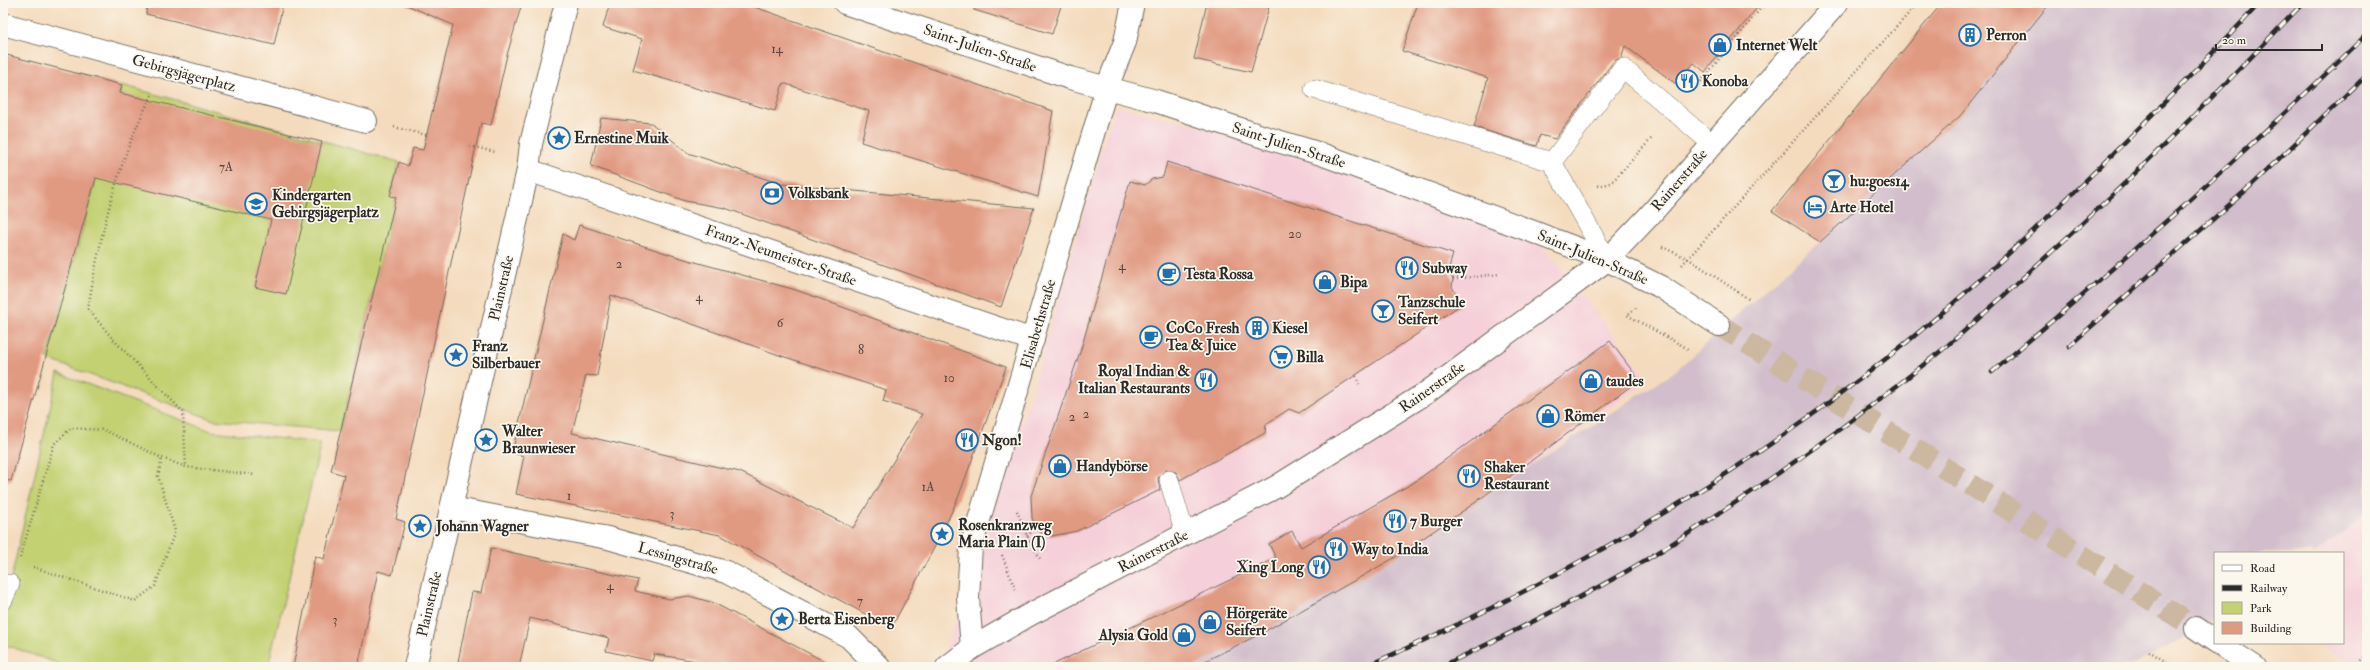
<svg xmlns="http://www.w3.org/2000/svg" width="2370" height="670" font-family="'IM FELL Double Pica',serif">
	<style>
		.built { fill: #f5cfd9 }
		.industrial { fill: #d1bdcb }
		.green { fill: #c3d173; stroke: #777e4f }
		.building { fill: #e19a82; fill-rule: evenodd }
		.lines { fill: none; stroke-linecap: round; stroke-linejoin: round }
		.primary-tunnel { stroke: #ccb8a1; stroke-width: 22; stroke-dasharray: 22 11; stroke-linecap: butt }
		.service-casing { stroke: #71695e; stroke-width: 20 }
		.minor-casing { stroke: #71695e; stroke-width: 24 }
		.tertiary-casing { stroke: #71695e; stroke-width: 24 }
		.primary-casing { stroke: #71695e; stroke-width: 24 }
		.path { stroke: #71695e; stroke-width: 2.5; stroke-dasharray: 1 3; stroke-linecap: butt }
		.service { stroke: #fff; stroke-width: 19 }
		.minor { stroke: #fff; stroke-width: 22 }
		.tertiary { stroke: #fff; stroke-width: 22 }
		.primary { stroke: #fff; stroke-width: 22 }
		.rail-casing { stroke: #2b2b2b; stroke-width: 4.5 }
		.rail { stroke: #fbf7ec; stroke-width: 3; stroke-dasharray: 9; stroke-linecap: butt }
		.labels { text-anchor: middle; stroke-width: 3.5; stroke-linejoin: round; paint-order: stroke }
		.number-label { font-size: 13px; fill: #584741 }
		.poi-label { font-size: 15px; font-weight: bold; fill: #2b2b2b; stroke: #fbf7ec; text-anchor: start }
		.street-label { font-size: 15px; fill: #2b2b2b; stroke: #fbf7ec }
	</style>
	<rect width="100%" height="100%" fill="#fbf7ec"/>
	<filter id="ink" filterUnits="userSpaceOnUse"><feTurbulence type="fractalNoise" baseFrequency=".025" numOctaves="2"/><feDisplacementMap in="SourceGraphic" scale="8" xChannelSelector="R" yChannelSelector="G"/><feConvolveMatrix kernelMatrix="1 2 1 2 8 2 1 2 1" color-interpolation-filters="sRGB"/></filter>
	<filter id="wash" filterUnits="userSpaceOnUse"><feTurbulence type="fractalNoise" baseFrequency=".012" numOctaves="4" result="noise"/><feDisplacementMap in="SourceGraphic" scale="16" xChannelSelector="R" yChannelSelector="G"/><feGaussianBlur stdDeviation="0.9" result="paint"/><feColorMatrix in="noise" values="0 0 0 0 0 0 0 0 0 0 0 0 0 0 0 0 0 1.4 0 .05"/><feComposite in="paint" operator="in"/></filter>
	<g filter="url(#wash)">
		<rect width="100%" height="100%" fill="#f4dbbe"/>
		<g class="built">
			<polygon points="1115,106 1321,154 1531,231 1649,380 1397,562 1205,667 940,667 1028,404"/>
			<polygon points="2367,510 2367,667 2352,667 2315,643 2343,643 2343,553 2315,553 2346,531"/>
		</g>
		<polygon class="industrial" points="2050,3 2367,3 2367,510 2346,531 2315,553 2215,553 2215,620 2131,667 1193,667 1260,634 1394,558 1476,502 1674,372 1960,116"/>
		<g class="green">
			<polygon points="122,85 399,162 390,195 396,197 340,431 214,420 47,359"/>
			<polygon points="58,373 211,431 321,443 268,667 68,667 3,644 3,614"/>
		</g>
		<g id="blocks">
			<g class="building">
				<polygon points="147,3 283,3 274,45 146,14"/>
				<polygon points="402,3 522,3 507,55 491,125 481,123 396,519 405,522 392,575 378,571 358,667 293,667 315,556 324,559 344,475 331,471 396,197 390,196 399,162 408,166 413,148 423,150 453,25"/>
				<polygon points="610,3 743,3 1053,111 1038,197 861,142 869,111 783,83 775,111 633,70 642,39 603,27"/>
				<polygon points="975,3 1062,3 1052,34 974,10"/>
				<polygon points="1207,3 1270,3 1251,72 1194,59"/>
				<polygon points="1418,3 1761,3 1705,72 1694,63 1676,84 1625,46 1621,58 1614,61 1555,139 1540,135 1537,146 1474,127 1488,78 1402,51"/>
				<polygon points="1942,3 2050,3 1960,116 1820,242 1772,211"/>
				<polygon points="3,54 122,85 120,93 322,142 286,294 255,287 271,220 96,178 11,481 3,480"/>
				<polygon points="601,118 651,123 688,153 781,184 1034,208 1001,307 725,208 685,201 591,166"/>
				<polygon points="1167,162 1453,254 1448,271 1453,279 1452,287 1462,304 1299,413 1289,409 1266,424 1265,433 1180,480 1176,472 1166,470 1158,478 1160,490 1077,531 1052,536 1043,534 1036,528 1032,518 1031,496 1081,349 1130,181 1145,185 1152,179 1163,177"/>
				<path d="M579 225 681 258 796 290 1006 367 958 498 941 535 891 628 720 535 516 494 524 456 512 453 563 234 574 240ZM611 295 779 355 886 390 883 401 922 414 853 528 740 472 572 433 586 375 597 376Z"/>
				<polygon points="1610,341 1639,380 1476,502 1394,558 1260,634 1193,667 1048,667 1276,558 1269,544 1292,531 1301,547 1413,483"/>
				<polygon points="491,548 638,580 635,591 669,599 689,596 714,603 835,667 706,667 696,661 654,654 652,661 606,651 609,638 530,618 519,667 457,667 472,592 481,593"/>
			</g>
		</g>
	</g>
	<g filter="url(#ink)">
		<use href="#blocks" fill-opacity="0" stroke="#71695e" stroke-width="1"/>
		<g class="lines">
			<polyline class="primary-tunnel" points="1719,325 2196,628"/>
			<g class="service-casing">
				<g id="service">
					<polyline points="1314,89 1552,162 1607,260"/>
					<polyline points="1552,162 1623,68 1711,143"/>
					<polyline points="1169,480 1185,535"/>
					<polyline points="3,600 10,584"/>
				</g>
			</g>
			<g class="minor-casing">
				<g id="minor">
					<polyline points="3,24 366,121"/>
					<polyline points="528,170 1033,340"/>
					<polyline points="452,508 608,538 726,572 849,637 879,667"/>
					<polyline points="415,667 528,170 531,144 566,3"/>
				</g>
			</g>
			<g class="tertiary-casing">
				<g id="tertiary">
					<polyline points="972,648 968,598 971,547 1107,87 1125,42 1133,3"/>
					<polyline points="947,667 972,648 1029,615 1276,487 1426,393 1607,260 1649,216 1837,3"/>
				</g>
			</g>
			<g class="primary-casing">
				<g id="primary">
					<polyline points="845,3 1070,78 1156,101 1261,136 1321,154 1531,231 1607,260 1661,287 1719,325"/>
					<polyline points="2196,628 2215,641"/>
					<polyline points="2218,643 2255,667"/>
				</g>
			</g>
			<g class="path">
				<polyline points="1693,91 1765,3"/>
				<path d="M152 95C117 161 100 236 88 309L112 338 183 412 186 467"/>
				<polyline points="394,127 426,135"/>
				<polyline points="470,146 495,152"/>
				<polyline points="1598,186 1611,183 1652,138"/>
				<polyline points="1662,247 1689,259 1750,300"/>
				<polyline points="1682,265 1918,3"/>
				<polyline points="1453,279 1500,274"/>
				<polyline points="1636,308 1627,315 1690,350"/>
				<polyline points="1356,376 1359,384"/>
				<polyline points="1017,511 1027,536 1040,559"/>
				<polyline points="1027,536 1036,528"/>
				<polyline points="1002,555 1015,589"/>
				<polyline points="20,558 54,444 71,428 104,430 162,458 186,467 255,475"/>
				<polyline points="33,567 135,601 155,586 175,531 158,476 162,458"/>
				<polyline points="2149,651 2174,667"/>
				<polyline points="2357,667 2367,653"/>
			</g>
			<use href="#service" class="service"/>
			<use href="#minor" class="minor"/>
			<use href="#tertiary" class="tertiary"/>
			<use href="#primary" class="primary"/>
			<g class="rail-casing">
				<g id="rail">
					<polyline points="2069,346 2244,192 2367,75"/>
					<path d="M1992 372C2120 264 2247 152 2367 34"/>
					<path d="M1364 667C1575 576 1774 457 1949 307 2058 212 2161 108 2260 3"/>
					<path d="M1440 667C1514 632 1589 595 1659 552 1757 491 1852 423 1942 350 1974 324 2005 294 2036 266 2129 182 2217 94 2303 3"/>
				</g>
			</g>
			<use href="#rail" class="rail"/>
		</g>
	</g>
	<defs>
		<g id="building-ring" transform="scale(1.15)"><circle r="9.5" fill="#fbf7ec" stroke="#1f6fb2" stroke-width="1.5"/><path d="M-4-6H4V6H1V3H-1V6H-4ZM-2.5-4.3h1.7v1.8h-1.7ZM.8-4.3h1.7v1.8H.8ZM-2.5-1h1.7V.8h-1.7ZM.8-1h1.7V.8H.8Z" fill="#1f6fb2"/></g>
		<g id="shop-ring" transform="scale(1.15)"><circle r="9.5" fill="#fbf7ec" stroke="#1f6fb2" stroke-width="1.5"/><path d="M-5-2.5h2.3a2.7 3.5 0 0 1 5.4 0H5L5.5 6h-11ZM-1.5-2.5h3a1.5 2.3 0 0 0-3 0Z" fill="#1f6fb2"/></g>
		<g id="restaurant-ring" transform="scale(1.15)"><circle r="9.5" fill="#fbf7ec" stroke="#1f6fb2" stroke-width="1.5"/><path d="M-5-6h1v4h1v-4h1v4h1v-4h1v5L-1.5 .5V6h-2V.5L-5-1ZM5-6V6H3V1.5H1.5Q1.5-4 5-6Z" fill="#1f6fb2"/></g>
		<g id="sight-ring" transform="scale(1.15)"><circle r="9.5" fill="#fbf7ec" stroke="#1f6fb2" stroke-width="1.5"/><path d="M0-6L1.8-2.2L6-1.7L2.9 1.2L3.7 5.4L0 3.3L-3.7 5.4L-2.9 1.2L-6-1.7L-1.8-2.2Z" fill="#1f6fb2"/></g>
		<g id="bar-ring" transform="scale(1.15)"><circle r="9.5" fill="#fbf7ec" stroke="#1f6fb2" stroke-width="1.5"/><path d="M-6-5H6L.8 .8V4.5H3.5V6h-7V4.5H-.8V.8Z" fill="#1f6fb2"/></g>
		<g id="bank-ring" transform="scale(1.15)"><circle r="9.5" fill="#fbf7ec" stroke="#1f6fb2" stroke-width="1.5"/><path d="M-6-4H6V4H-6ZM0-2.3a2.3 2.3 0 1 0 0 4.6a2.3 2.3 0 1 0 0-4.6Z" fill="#1f6fb2"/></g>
		<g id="school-ring" transform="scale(1.15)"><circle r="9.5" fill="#fbf7ec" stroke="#1f6fb2" stroke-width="1.5"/><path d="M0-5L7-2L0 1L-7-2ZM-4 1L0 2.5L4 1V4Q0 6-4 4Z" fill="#1f6fb2"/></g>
		<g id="hotel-ring" transform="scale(1.15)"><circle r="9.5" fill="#fbf7ec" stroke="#1f6fb2" stroke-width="1.5"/><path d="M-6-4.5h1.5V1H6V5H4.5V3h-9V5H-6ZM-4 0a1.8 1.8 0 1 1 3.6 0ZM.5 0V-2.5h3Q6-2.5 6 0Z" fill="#1f6fb2"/></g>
		<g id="cafe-ring" transform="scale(1.15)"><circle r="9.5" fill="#fbf7ec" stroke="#1f6fb2" stroke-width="1.5"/><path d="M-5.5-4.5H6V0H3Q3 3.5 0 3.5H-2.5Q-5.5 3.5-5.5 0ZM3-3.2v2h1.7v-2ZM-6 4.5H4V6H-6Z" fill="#1f6fb2"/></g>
		<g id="supermarket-ring" transform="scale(1.15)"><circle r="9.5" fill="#fbf7ec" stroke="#1f6fb2" stroke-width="1.5"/><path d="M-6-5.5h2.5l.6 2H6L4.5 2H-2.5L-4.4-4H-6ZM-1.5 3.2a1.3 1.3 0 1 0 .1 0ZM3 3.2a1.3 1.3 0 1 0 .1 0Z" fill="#1f6fb2"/></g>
	</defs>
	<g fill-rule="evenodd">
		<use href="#building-ring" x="1970" y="35"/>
		<use href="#shop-ring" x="1720" y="45"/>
		<use href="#restaurant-ring" x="1687" y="81"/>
		<use href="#sight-ring" x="559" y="138"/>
		<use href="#bar-ring" x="1834" y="181"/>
		<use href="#bank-ring" x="772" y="193"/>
		<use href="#school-ring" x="256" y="204"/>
		<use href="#hotel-ring" x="1815" y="207"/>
		<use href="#restaurant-ring" x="1407" y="268"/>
		<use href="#cafe-ring" x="1169" y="274"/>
		<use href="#shop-ring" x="1325" y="282"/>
		<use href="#bar-ring" x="1383" y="311"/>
		<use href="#building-ring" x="1257" y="328"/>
		<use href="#cafe-ring" x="1151" y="337"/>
		<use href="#sight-ring" x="456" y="355"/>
		<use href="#supermarket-ring" x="1281" y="357"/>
		<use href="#restaurant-ring" x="1206" y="380"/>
		<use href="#shop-ring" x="1591" y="381"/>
		<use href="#shop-ring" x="1548" y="416"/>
		<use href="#sight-ring" x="486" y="440"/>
		<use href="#restaurant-ring" x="967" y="440"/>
		<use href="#shop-ring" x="1060" y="466"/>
		<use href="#restaurant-ring" x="1469" y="476"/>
		<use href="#restaurant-ring" x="1395" y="521"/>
		<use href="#sight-ring" x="420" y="526"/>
		<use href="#sight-ring" x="942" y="534"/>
		<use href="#restaurant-ring" x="1336" y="549"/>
		<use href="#restaurant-ring" x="1319" y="567"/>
		<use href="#sight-ring" x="782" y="619"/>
		<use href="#shop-ring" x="1210" y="622"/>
		<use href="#shop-ring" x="1184" y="635"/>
	</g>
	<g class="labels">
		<g class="number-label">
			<text x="777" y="53">14</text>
			<text x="226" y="171">7A</text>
			<text x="1295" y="238">20</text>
			<text x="619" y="268">2</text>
			<text x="1122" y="270">4</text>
			<text x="699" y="301">4</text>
			<text x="780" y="327">6</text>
			<text x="861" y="354">8</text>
			<text x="949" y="382">10</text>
			<text x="1086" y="418">2</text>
			<text x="1072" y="421">2</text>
			<text x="928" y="491">1A</text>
			<text x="569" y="500">1</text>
			<text x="672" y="518">3</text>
			<text x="610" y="590">4</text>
			<text x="860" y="605">7</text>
			<text x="335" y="624">3</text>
		</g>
		<g class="poi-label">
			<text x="1986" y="40">Perron</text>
			<text x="1736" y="50">Internet Welt</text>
			<text x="1702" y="86">Konoba</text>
			<text x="574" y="143">Ernestine Muik</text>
			<text x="1850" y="186">hu:goes14</text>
			<text x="788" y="198">Volksbank</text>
			<text x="272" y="200">Kindergarten<tspan x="272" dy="17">Gebirgsjägerplatz</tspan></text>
			<text x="1830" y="212">Arte Hotel</text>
			<text x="1422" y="273">Subway</text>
			<text x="1184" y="279">Testa Rossa</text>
			<text x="1340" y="287">Bipa</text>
			<text x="1398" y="307">Tanzschule<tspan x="1398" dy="17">Seifert</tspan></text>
			<text x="1166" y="333">CoCo Fresh<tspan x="1166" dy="17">Tea &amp; Juice</tspan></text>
			<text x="1272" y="333">Kiesel</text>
			<text x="472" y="351">Franz<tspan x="472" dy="17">Silberbauer</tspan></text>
			<text x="1296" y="362">Billa</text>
			<text x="1190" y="376" text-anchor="end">Royal Indian &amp;<tspan x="1190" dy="17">Italian Restaurants</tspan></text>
			<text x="1606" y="386">taudes</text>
			<text x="1564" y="421">Römer</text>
			<text x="502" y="436">Walter<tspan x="502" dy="17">Braunwieser</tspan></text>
			<text x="982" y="445">Ngon!</text>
			<text x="1076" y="471">Handybörse</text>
			<text x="1484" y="472">Shaker<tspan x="1484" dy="17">Restaurant</tspan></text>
			<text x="1410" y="526">7 Burger</text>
			<text x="958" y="530">Rosenkranzweg<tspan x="958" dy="17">Maria Plain (I)</tspan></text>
			<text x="436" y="531">Johann Wagner</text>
			<text x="1352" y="554">Way to India</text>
			<text x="1304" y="572" text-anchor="end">Xing Long</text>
			<text x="1226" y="618">Hörgeräte<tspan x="1226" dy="17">Seifert</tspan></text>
			<text x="798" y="624">Berta Eisenberg</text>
			<text x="1168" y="640" text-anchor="end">Alysia Gold</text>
		</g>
		<g class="street-label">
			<text transform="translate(980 48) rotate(19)" y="5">Saint-Julien-Straße</text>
			<text transform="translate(184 73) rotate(15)" y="5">Gebirgsjägerplatz</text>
			<text transform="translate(1289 145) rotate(18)" y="5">Saint-Julien-Straße</text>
			<text transform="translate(1679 180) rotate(-49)" y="5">Rainerstraße</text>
			<text transform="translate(781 255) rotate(19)" y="5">Franz-Neumeister-Straße</text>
			<text transform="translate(1593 257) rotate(23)" y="5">Saint-Julien-Straße</text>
			<text transform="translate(501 288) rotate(-77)" y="5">Plainstraße</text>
			<text transform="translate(1038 324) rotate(-74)" y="5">Elisabethstraße</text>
			<text transform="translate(1432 387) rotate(-35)" y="5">Rainerstraße</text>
			<text transform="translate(1153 551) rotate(-27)" y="5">Rainerstraße</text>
			<text transform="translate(678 558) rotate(16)" y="5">Lessingstraße</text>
			<text transform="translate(429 604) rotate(-77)" y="5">Plainstraße</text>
		</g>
	</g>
	<rect width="2370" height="670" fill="none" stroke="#fbf7ec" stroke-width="16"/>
	<rect x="2214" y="552" width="130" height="92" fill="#fbf7ec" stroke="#a8a59f"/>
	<rect x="2222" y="565" width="20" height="6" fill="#ffffff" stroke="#a8a59f"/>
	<text x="2250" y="572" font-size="12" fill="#2b2b2b">Road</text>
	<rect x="2222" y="585" width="20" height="6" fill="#2b2b2b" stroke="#a8a59f"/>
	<text x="2250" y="592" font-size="12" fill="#2b2b2b">Railway</text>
	<rect x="2222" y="602" width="20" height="12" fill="#c3d173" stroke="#a8a59f"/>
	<text x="2250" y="612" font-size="12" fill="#2b2b2b">Park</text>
	<rect x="2222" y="622" width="20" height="12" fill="#e19a82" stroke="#a8a59f"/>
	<text x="2250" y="632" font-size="12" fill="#2b2b2b">Building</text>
	<path d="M2216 44v6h106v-6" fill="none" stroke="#2b2b2b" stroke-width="2"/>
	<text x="2222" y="44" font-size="12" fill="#2b2b2b" stroke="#fbf7ec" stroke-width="3" paint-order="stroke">20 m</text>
</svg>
